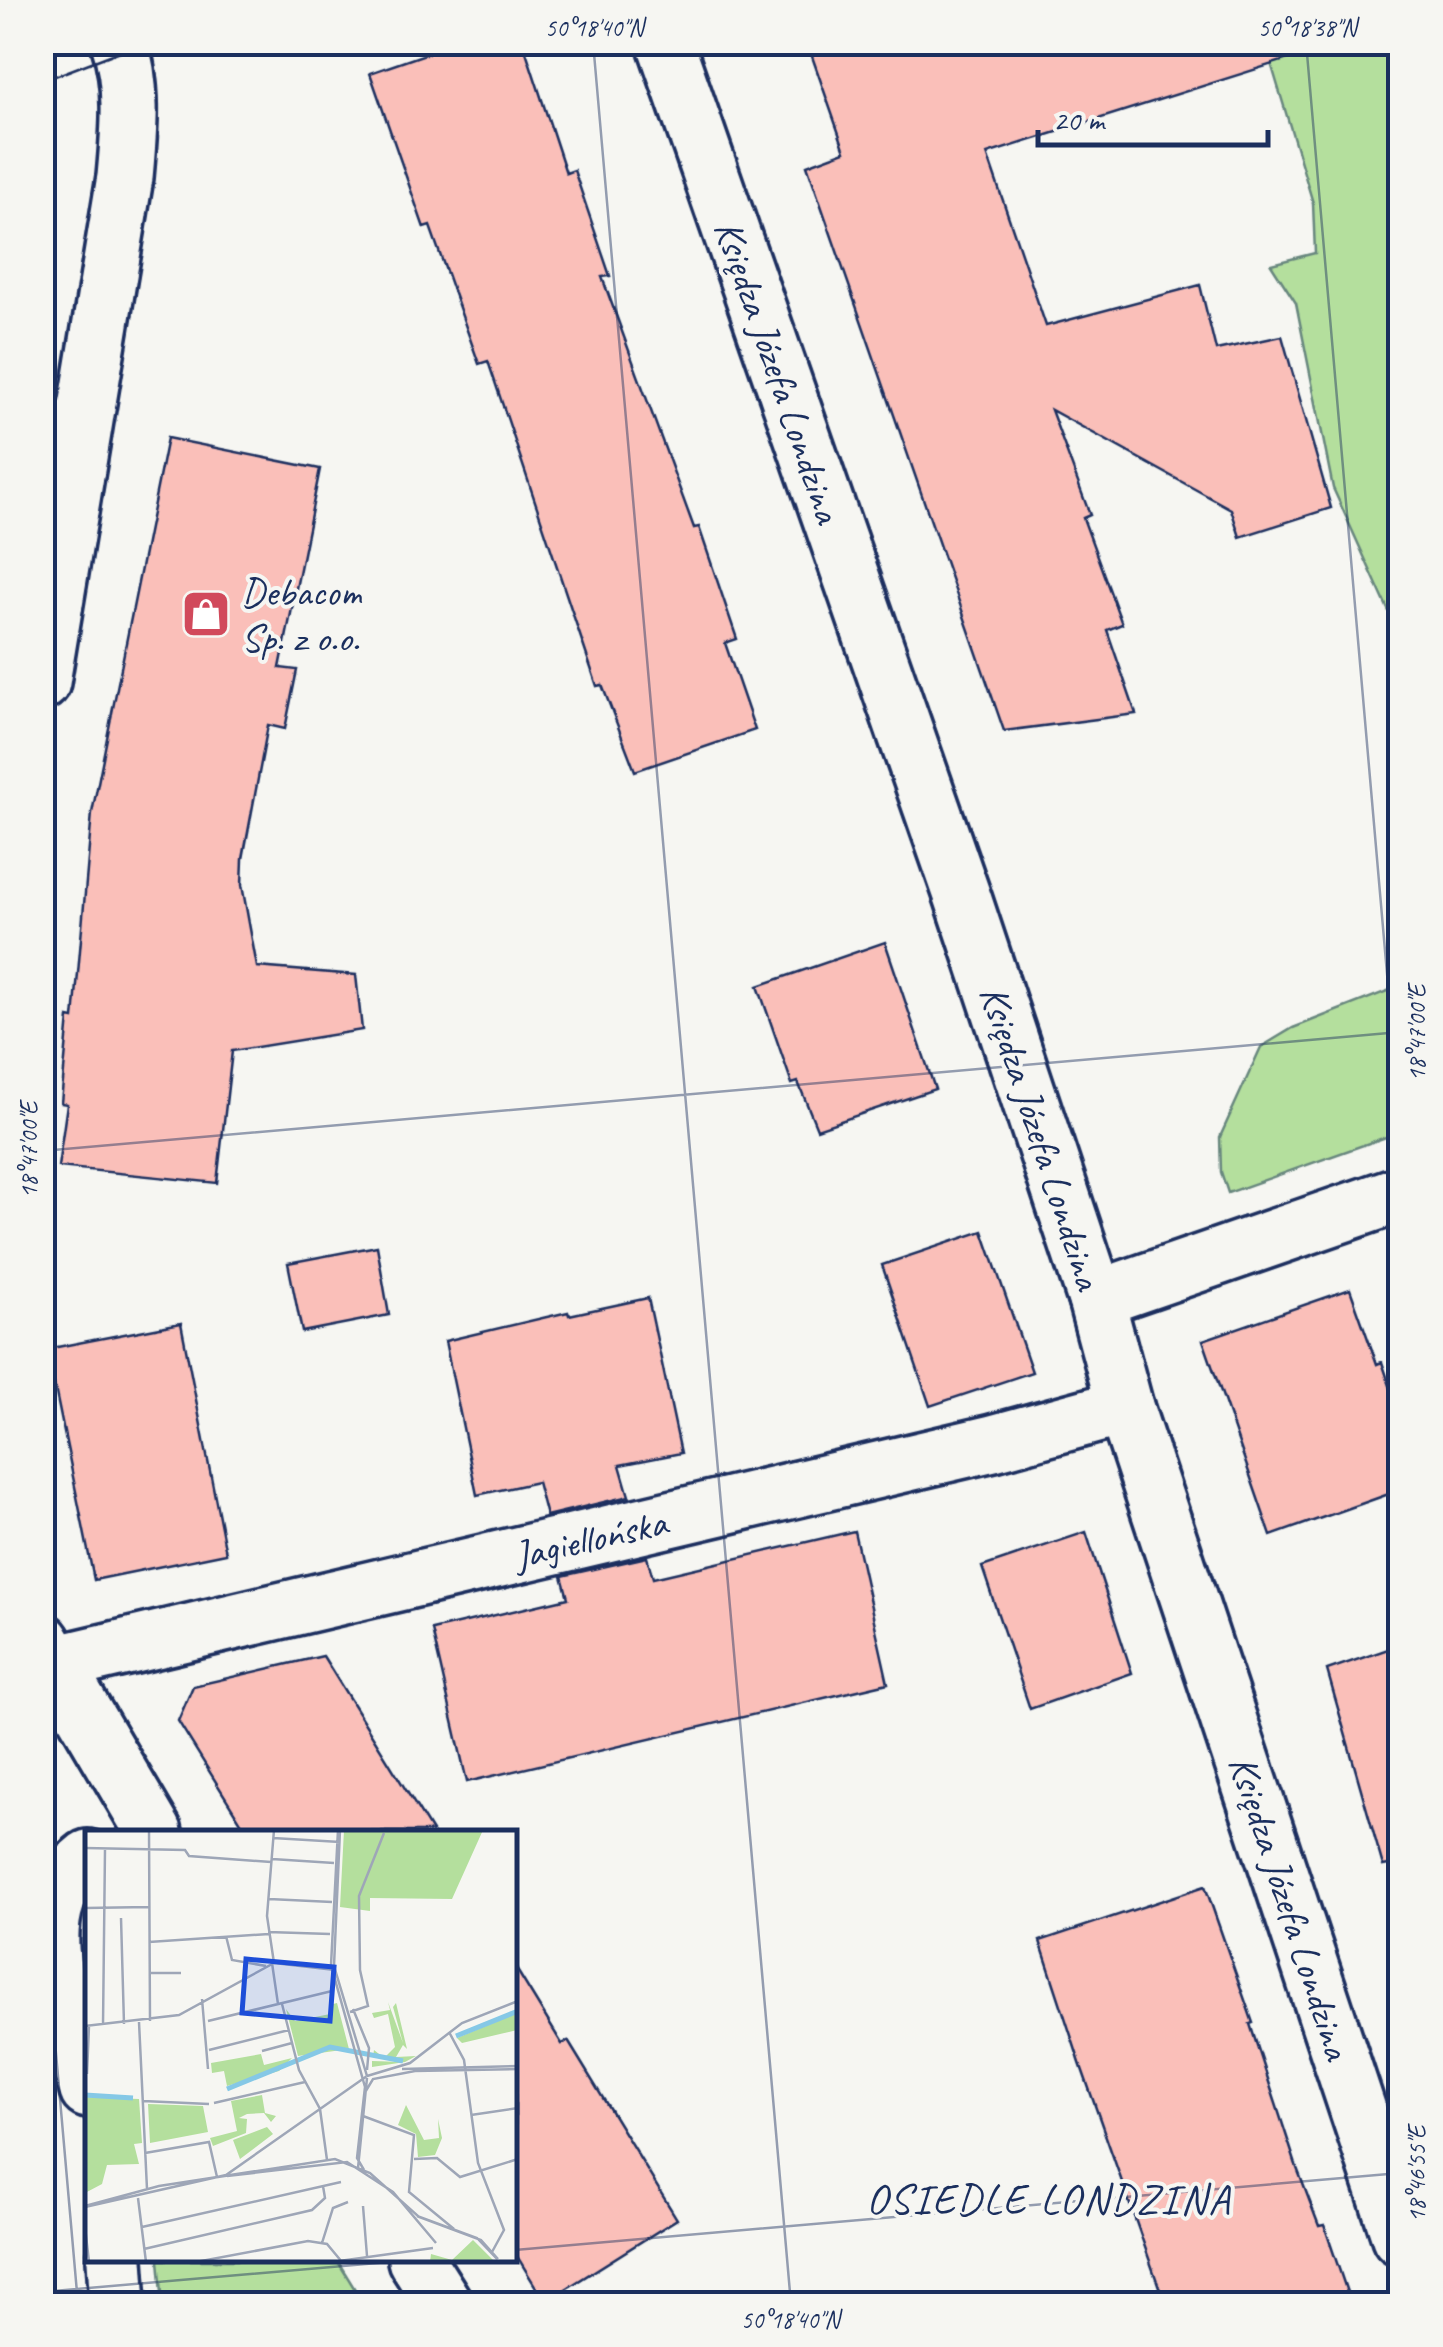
<svg xmlns="http://www.w3.org/2000/svg" width="1443" height="2347" font-family="Caveat,sans-serif">
	<style>
		.green { fill: #b4df9d; stroke: #68877e; stroke-width: 2.5 }
		.building { fill: #fabfb9; stroke: #1b2f5e; stroke-width: 2.5 }
		.lines { fill: none; stroke-linecap: round; stroke-linejoin: round }
		.minor-casing { stroke: #1b2f5e; stroke-width: 62 }
		.tertiary-casing { stroke: #1b2f5e; stroke-width: 62 }
		.minor { stroke: #f6f6f2; stroke-width: 55 }
		.tertiary { stroke: #f6f6f2; stroke-width: 55 }
		.tram { stroke: #1b2f5e; stroke-width: 2.5 }
		.ticks { fill: none; stroke: #1b2f5e; stroke-width: 2.5; stroke-opacity: 0.45 }
		.labels { text-anchor: middle; stroke-width: 8; stroke-linejoin: round; paint-order: stroke }
		.street-label { font-size: 40px; fill: #1b2f5e; stroke: #f6f6f2 }
		.poi-label { font-size: 40px; fill: #1b2f5e; stroke: #f6f6f2; text-anchor: start }
		.neighbourhood-label { font-size: 42px; letter-spacing: 2.5px; fill: #1b2f5e; stroke: #f6f6f2 }
		.inset-river { fill: none; stroke: #85c8e6; stroke-width: 5 }
		.inset-road { fill: none; stroke: #9ea6b7; stroke-width: 2.5 }
		.view { fill: #1d4ed8; fill-opacity: 0.15; stroke: #1d4ed8; stroke-width: 5 }
		.inset-edge { fill: none; stroke: #1b2f5e; stroke-width: 5 }
		.neatline { fill: none; stroke: #1b2f5e; stroke-width: 4 }
		.ticks-label { font-size: 25px; text-anchor: middle; fill: #1b2f5e }
	</style>
	<rect width="100%" height="100%" fill="#f6f6f2"/>
	<filter id="ink" filterUnits="userSpaceOnUse"><feTurbulence type="fractalNoise" baseFrequency=".01" numOctaves="2"/><feDisplacementMap in="SourceGraphic" scale="20" xChannelSelector="R" yChannelSelector="G"/><feConvolveMatrix kernelMatrix="1 2 1 2 8 2 1 2 1" color-interpolation-filters="sRGB"/></filter>
	<g filter="url(#ink)">
		<g class="green">
			<polygon points="1265,43 1400,43 1400,636 1333,488 1296,303 1271,264 1315,253 1313,203"/>
			<polygon points="1400,986 1400,1132 1228,1193 1221,1172 1220,1137 1261,1047 1293,1028"/>
			<polygon points="159,2260 337,2260 364,2304 163,2304"/>
		</g>
		<g class="building">
			<polygon points="460,42 523,42 566,173 574,170 610,276 602,277 694,528 699,527 737,639 725,643 755,730 635,771 602,685 597,686 488,361 479,364 430,226 424,228 370,73"/>
			<polygon points="807,42 1296,42 1298,56 987,154 1046,326 1200,285 1216,350 1282,336 1331,508 1240,537 1231,509 1051,410 1090,515 1083,518 1122,624 1107,630 1136,714 1004,731 807,165 845,151"/>
			<polygon points="167,438 320,469 280,668 297,670 285,729 268,725 243,859 242,885 257,967 356,975 362,1030 232,1051 217,1183 58,1167 67,1104 61,1103 69,1018 74,1019 92,813"/>
			<polygon points="885,942 935,1089 817,1129 798,1082 792,1084 758,986"/>
			<polygon points="983,1231 1032,1372 930,1406 882,1265"/>
			<polygon points="377,1246 389,1315 302,1332 288,1263"/>
			<polygon points="1350,1289 1377,1364 1382,1362 1400,1415 1400,1490 1271,1536 1203,1340"/>
			<polygon points="648,1298 681,1453 620,1465 629,1496 546,1516 537,1482 477,1495 445,1341 568,1312 569,1315"/>
			<polygon points="181,1323 226,1553 94,1580 47,1349"/>
			<polygon points="854,1531 888,1683 467,1782 432,1630 568,1598 562,1576 647,1557 653,1578"/>
			<polygon points="1086,1532 1132,1673 1030,1709 982,1567"/>
			<polygon points="1388,1649 1400,1683 1400,1863 1383,1866 1327,1670"/>
			<polygon points="323,1656 432,1832 247,1832 178,1721 193,1686"/>
			<polygon points="1205,1886 1253,2023 1250,2024 1297,2168 1319,2226 1324,2225 1351,2304 1165,2304 1080,2063 1040,1941"/>
			<polygon points="515,1967 562,2044 568,2041 677,2219 545,2302 515,2253"/>
		</g>
		<g class="lines">
			<g class="minor-casing">
				<g id="minor">
					<polyline points="665,42 962,895 1096,1299 1125,1407 1400,2237"/>
					<polyline points="1096,1299 1400,1194"/>
					<polyline points="54,1664 993,1443 1125,1407"/>
					<path d="M88 1858C16 1913 67 2020 88 2090"/>
					<polyline points="115,2260 118,2304"/>
				</g>
			</g>
			<g class="tertiary-casing">
				<g id="tertiary">
					<path d="M42 682 125 177C129 133 134 85 119 42"/>
					<polyline points="42,1641 154,1832"/>
					<polyline points="416,2260 444,2304"/>
				</g>
			</g>
			<use href="#minor" class="minor"/>
			<use href="#tertiary" class="tertiary"/>
			<polyline class="tram" points="42,81 144,42"/>
		</g>
	</g>
	<path class="ticks" d="M593 42 791 2304M1306 42 1400 1123M42 1151 1400 1032M42 1894 78 2304M515 2250 1400 2173M42 2292 412 2260"/>
	<defs>
		<g id="shop-square" transform="scale(2.5)"><rect x="-9" y="-9" width="18" height="18" rx="4" fill="#d1495b" stroke="#f6f6f2"/><path d="M-5-2.5h2.3a2.7 3.5 0 0 1 5.4 0H5L5.5 6h-11ZM-1.5-2.5h3a1.5 2.3 0 0 0-3 0Z" fill="#fff"/></g>
	</defs>
	<g fill-rule="evenodd">
		<use href="#shop-square" x="206" y="614"/>
	</g>
	<g class="labels">
		<g class="street-label">
			<text transform="translate(779 371) rotate(71)" y="14">Księdza Józefa Londzina</text>
			<text transform="translate(1042 1137) rotate(72)" y="14">Księdza Józefa Londzina</text>
			<text transform="translate(590 1538) rotate(-13)" y="14">Jagiellońska</text>
			<text transform="translate(1291 1907) rotate(72)" y="14">Księdza Józefa Londzina</text>
		</g>
		<g class="poi-label">
			<text x="241" y="605">Debacom<tspan x="241" dy="46">Sp. z o.o.</tspan></text>
		</g>
		<g class="neighbourhood-label">
			<text x="1049" y="2213">OSIEDLE LONDZINA</text>
		</g>
	</g>
	<g transform="translate(85 1830)">
		<rect width="432" height="432" fill="#f6f6f2"/>
		<path d="M259 0H398L367 69 285 68V81L255 77ZM303 172 318 213 308 177 311 173 322 219 318 215 311 227 331 226 320 232 287 237V231L318 232 288 227 289 220 299 228 310 217 303 184 289 188 287 183 305 180ZM252 173 264 219 213 226 201 179 210 191 245 184 244 175ZM432 183V200L377 213 372 208ZM176 224 179 235 207 228 194 241 142 256 139 241 127 243 126 233ZM177 265 180 283 191 286 186 292 179 283 162 284 154 288 162 289 161 303 128 316 125 308 152 301 146 271ZM0 267 54 269 57 313 49 314 54 334 22 335 17 354 0 363ZM63 274 118 276 123 302 65 313ZM321 275 339 310 354 308 353 289 357 308 350 325 333 327 331 304 313 295ZM182 297 188 304 155 329 148 310ZM388 410 408 430 345 432 346 424 367 430Z" fill="#b4df9d"/>
		<path class="inset-river" d="M371 206 433 181M142 259 245 217 318 231M0 265 48 268"/>
		<path class="inset-road" d="M64 0 65 191M253 0 246 135 280 257 272 328 279 340M255 0 249 136 282 246M188 8 255 12M0 18 100 20 104 26 186 32M187 29 249 33M184 69 247 72M0 78 64 77M36 88 39 194M183 102 245 104M141 106 147 130 181 136M64 112 184 104M187 133 193 174M189 133 182 86 189 0M65 143H96M117 169 123 239M197 174 214 240 235 279 242 330M268 179 284 218 282 240M265 182 283 176 275 140 274 66 299 3M123 191 247 161M54 192 62 359M18 195 20 19M0 196 94 185 189 133 250 140M364 202 379 230 393 333 419 400 407 422M124 220 204 200M177 221 207 213M317 239 433 236M2 244 4 196M282 246 325 233 377 193 433 171M279 264 288 249 330 241 433 239M58 271 124 274M129 273 220 252M386 285 433 278M278 286 329 305 324 362 369 399M60 323 124 312 132 347M329 329 352 328 375 347 433 329M273 338 282 248M142 346 262 332 308 362 351 413M53 368 61 432M0 376 74 356 250 329 285 343 334 387 396 410 413 429M278 376 282 426M0 377 141 345 282 246M332 386 392 408 412 429M0 397 4 432M57 397 256 352M237 413 248 378 263 372M59 419 227 380 240 368 238 356M111 432 223 411 242 414 257 432M247 432 348 418"/>
		<path class="view" d="M161 129 249 137 245 191 157 183Z"/>
		<rect width="432" height="432" class="inset-edge"/>
	</g>
	<rect width="1443" height="2347" fill="none" stroke="#f6f6f2" stroke-width="110"/>
	<path d="M1038 130v15h230v-15" fill="none" stroke="#1b2f5e" stroke-width="5"/>
	<text x="1053" y="130" font-size="30" fill="#1b2f5e" stroke="#f6f6f2" stroke-width="8" paint-order="stroke">20 m</text>
	<rect x="55" y="55" width="1333" height="2237" class="neatline"/>
	<g class="ticks-label">
		<text x="594" y="36">50°18'40"N</text>
		<text x="1307" y="36">50°18'38"N</text>
		<text transform="translate(1416 1033) rotate(-90)" y="9">18°47'00"E</text>
		<text transform="translate(28 1150) rotate(-90)" y="9">18°47'00"E</text>
		<text transform="translate(1416 2174) rotate(-90)" y="9">18°46'55"E</text>
		<text x="790" y="2328">50°18'40"N</text>
	</g>
</svg>
